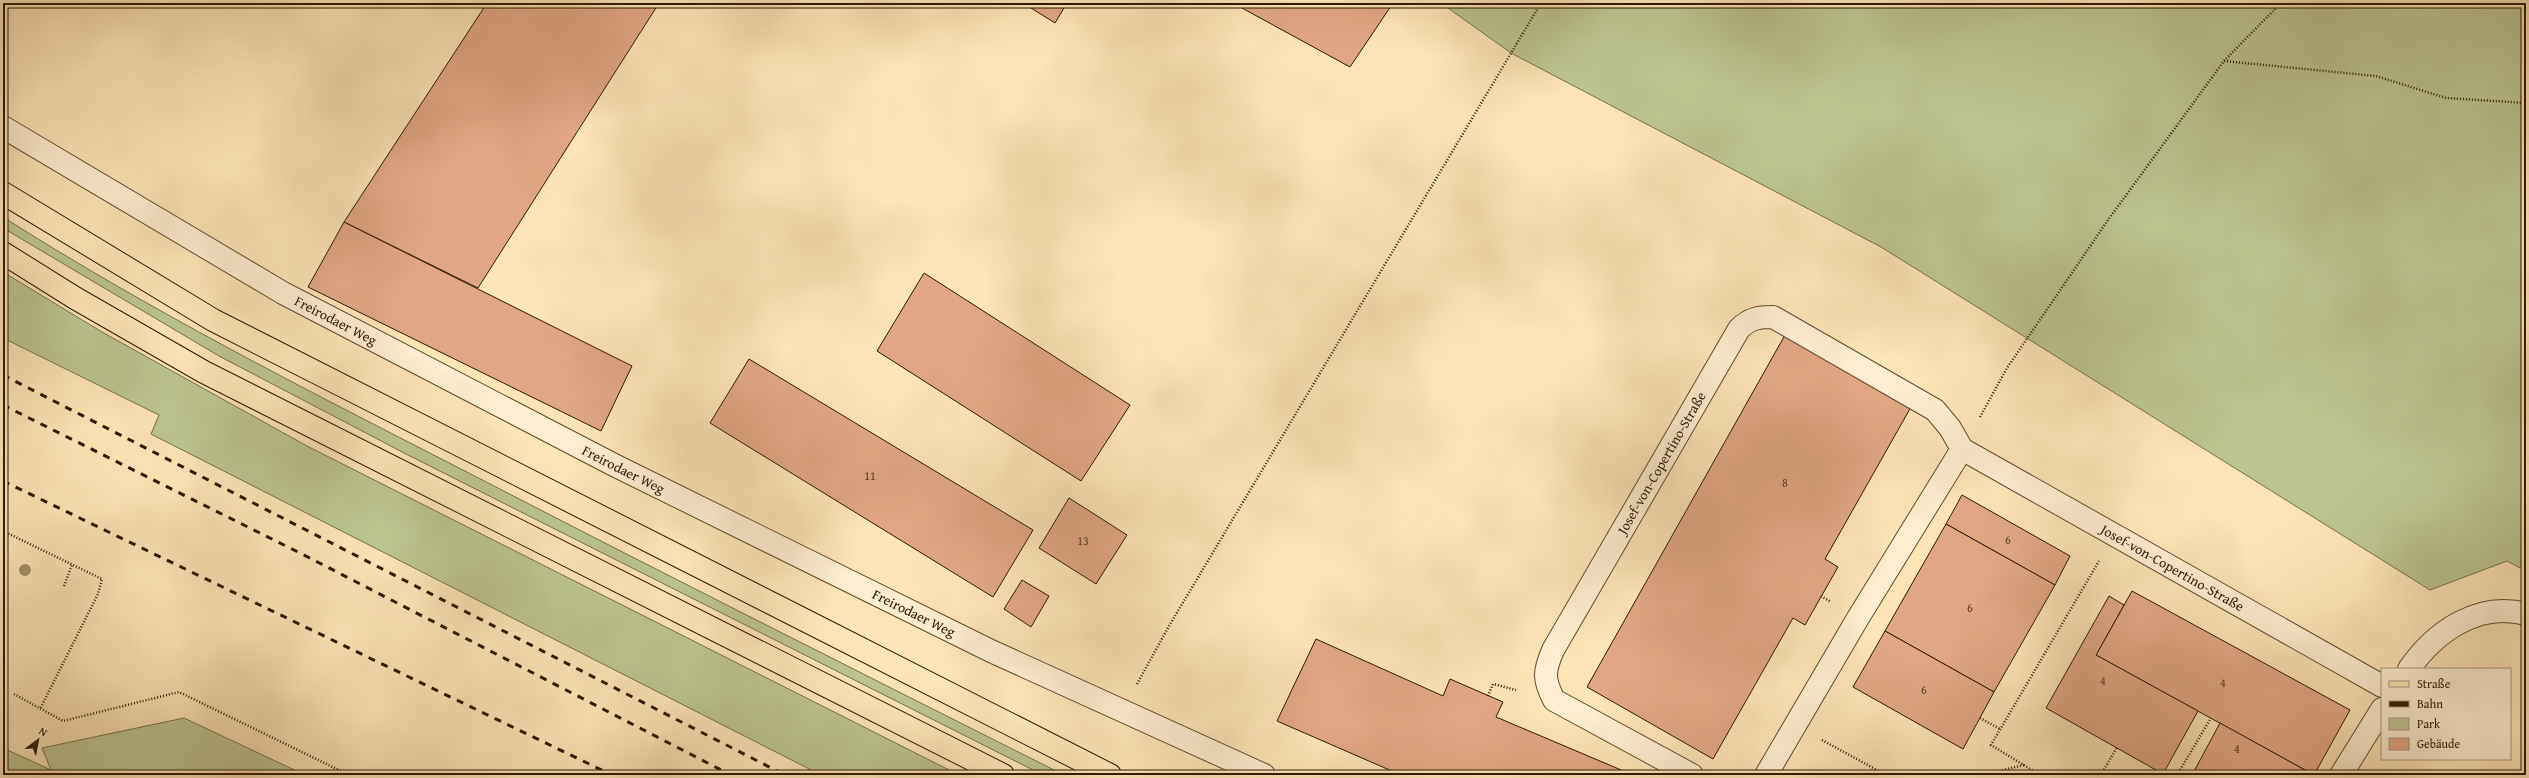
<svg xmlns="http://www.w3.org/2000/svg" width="2529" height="778" font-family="'Gentium Book Plus',serif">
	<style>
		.green { fill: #bcc591; stroke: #746f4b }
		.building { fill: #e1a784; stroke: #2d1905 }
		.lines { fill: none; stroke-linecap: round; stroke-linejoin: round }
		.minor-casing { stroke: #614c31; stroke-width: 24 }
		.primary-casing { stroke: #2d1905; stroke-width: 24 }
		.path { stroke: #2d1905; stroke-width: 2.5; stroke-dasharray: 1 2; stroke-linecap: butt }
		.minor { stroke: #feedd0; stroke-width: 22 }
		.primary { stroke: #fde4b6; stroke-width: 22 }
		.rail { stroke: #2d1905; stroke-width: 3; stroke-dasharray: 7 7; stroke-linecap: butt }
		.tree { fill: #a2916c }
		.labels { text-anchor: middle; stroke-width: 3; stroke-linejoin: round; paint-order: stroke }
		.number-label { font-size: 12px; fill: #5a3c25 }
		.street-label { font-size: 14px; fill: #2d1905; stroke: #feedd0 }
	</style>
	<rect width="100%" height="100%" fill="#fde4b6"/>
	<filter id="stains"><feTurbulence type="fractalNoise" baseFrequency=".005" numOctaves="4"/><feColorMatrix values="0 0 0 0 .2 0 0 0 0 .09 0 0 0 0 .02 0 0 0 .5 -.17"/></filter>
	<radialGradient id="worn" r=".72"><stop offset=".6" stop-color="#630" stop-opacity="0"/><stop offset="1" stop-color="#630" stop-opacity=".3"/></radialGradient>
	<g class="green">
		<polygon points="1441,3 2526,3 2526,571 2507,561 2430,590 1881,247 1511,53"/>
		<path d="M3 217C149 310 303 388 457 467 658 571 861 673 1064 775H1043L406 454 219 356 3 228Z"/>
		<polygon points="3,272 102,332 307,446 959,775 821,775 151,434 159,415 3,338"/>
		<polygon points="184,718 305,775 3,775 3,748 51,770 42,748"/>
	</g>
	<g class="building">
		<polygon points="487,3 659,3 478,288 344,222"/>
		<polygon points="1023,3 1067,3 1055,23"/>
		<polygon points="1245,3 1393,3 1350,67 1242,8"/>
		<polygon points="344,222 632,366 601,431 308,287"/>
		<polygon points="924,273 1130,405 1081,481 877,351"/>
		<polygon points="1785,335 1911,407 1825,559 1838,567 1805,625 1793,618 1713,759 1587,687"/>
		<polygon points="749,359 1033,530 993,597 710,423"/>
		<polygon points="1962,495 2070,556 2055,585 1946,524"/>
		<polygon points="1069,498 1127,535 1096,584 1039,548"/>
		<polygon points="1946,524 2055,585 1994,692 1885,631"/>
		<polygon points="1022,580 1049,596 1031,627 1004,609"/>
		<polygon points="2132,591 2350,710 2314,775 2096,655"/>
		<polygon points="2109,596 2124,605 2096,655 2198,711 2163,774 2046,708"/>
		<polygon points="1885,631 1994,692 1963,749 1853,687"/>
		<polygon points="1316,639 1443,696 1450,679 1503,702 1496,717 1633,775 1401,775 1277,721"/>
		<polygon points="2220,723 2314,775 2192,775"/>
	</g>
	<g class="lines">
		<g class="minor-casing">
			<g id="minor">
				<path id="s1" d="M3 127 283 293 616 466 991 651 1264 775"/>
				<path d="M2409 669C2435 632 2478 601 2526 614"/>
				<path id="s2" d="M1692 775 1554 700C1543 679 1544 671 1553 650L1739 329C1750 318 1759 317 1773 317L1935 410 1950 428 1962 449 2382 686"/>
				<polyline points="1766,775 1858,618 1962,449"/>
				<polyline points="2341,775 2382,709"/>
			</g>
		</g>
		<g class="primary-casing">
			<g id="primary">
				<polyline points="3,193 213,320 1110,775"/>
				<polyline points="3,253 75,298 204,372 1003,775"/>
			</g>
		</g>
		<g class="path">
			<polyline points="2224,61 2376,76 2446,98 2526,103"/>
			<polyline points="1980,417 2007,368 2108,220 2224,61 2281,3"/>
			<polyline points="3,531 102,579 98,594 40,709"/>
			<polyline points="64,586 72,565"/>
			<polyline points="1821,596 1831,602"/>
			<polyline points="1137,684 1169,626 1541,3"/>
			<polyline points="14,694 63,721 179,692 349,775"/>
			<polyline points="1488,696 1493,684 1516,690"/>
			<polyline points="1980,718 2000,729"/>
			<polyline points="1822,740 1886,775"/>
			<polyline points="1982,775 2024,765"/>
			<polyline points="2040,775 1991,745 2099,561"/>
			<polyline points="2101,775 2117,747"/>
			<polyline points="2177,775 2211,718"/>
		</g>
		<use href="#minor" class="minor"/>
		<use href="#primary" class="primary"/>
		<g class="rail">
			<polyline points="3,375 785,775"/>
			<polyline points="3,405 302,554 731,775"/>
			<polyline points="3,481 612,775"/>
		</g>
	</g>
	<circle class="tree" cx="25" cy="570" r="6"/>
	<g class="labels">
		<g class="number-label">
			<text x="870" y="480">11</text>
			<text x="1785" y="487">8</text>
			<text x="2008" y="544">6</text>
			<text x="1083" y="545">13</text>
			<text x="1970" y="612">6</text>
			<text x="2103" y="685">4</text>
			<text x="2223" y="687">4</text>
			<text x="1924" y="694">6</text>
			<text x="2237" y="753">4</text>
		</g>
		<g class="street-label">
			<text dy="5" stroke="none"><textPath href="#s1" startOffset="385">Freirodaer Weg</textPath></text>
			<text dy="5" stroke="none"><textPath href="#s2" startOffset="426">Josef-von-Copertino-Straße</textPath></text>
			<text dy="5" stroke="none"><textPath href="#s1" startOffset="709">Freirodaer Weg</textPath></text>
			<text dy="5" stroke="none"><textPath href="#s2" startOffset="1094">Josef-von-Copertino-Straße</textPath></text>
			<text dy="5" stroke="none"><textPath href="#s1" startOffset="1033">Freirodaer Weg</textPath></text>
		</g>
	</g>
	<rect width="2529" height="778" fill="none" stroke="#fde4b6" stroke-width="16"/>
	<rect x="4" y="4" width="2521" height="770" fill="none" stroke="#2d1905" stroke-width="2"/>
	<rect x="8" y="8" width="2513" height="762" fill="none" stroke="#2d1905"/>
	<rect x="2381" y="668" width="130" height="92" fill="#feedd0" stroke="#aa987f"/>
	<rect x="2389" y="681" width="20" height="6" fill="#fde4b6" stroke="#aa987f"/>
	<text x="2417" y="688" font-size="12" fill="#2d1905">Straße</text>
	<rect x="2389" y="701" width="20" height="6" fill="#2d1905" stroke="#aa987f"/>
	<text x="2417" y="708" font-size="12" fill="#2d1905">Bahn</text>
	<rect x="2389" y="718" width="20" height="12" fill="#bcc591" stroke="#aa987f"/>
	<text x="2417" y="728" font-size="12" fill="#2d1905">Park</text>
	<rect x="2389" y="738" width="20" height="12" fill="#e1a784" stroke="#aa987f"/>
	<text x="2417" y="748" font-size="12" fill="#2d1905">Gebäude</text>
	<g transform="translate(38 740) rotate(32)" stroke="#feedd0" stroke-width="3" paint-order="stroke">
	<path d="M0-3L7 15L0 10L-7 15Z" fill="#2d1905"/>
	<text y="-6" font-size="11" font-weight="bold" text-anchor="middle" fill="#2d1905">N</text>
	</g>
	<rect width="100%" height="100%" filter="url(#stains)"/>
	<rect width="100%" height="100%" fill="url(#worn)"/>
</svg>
